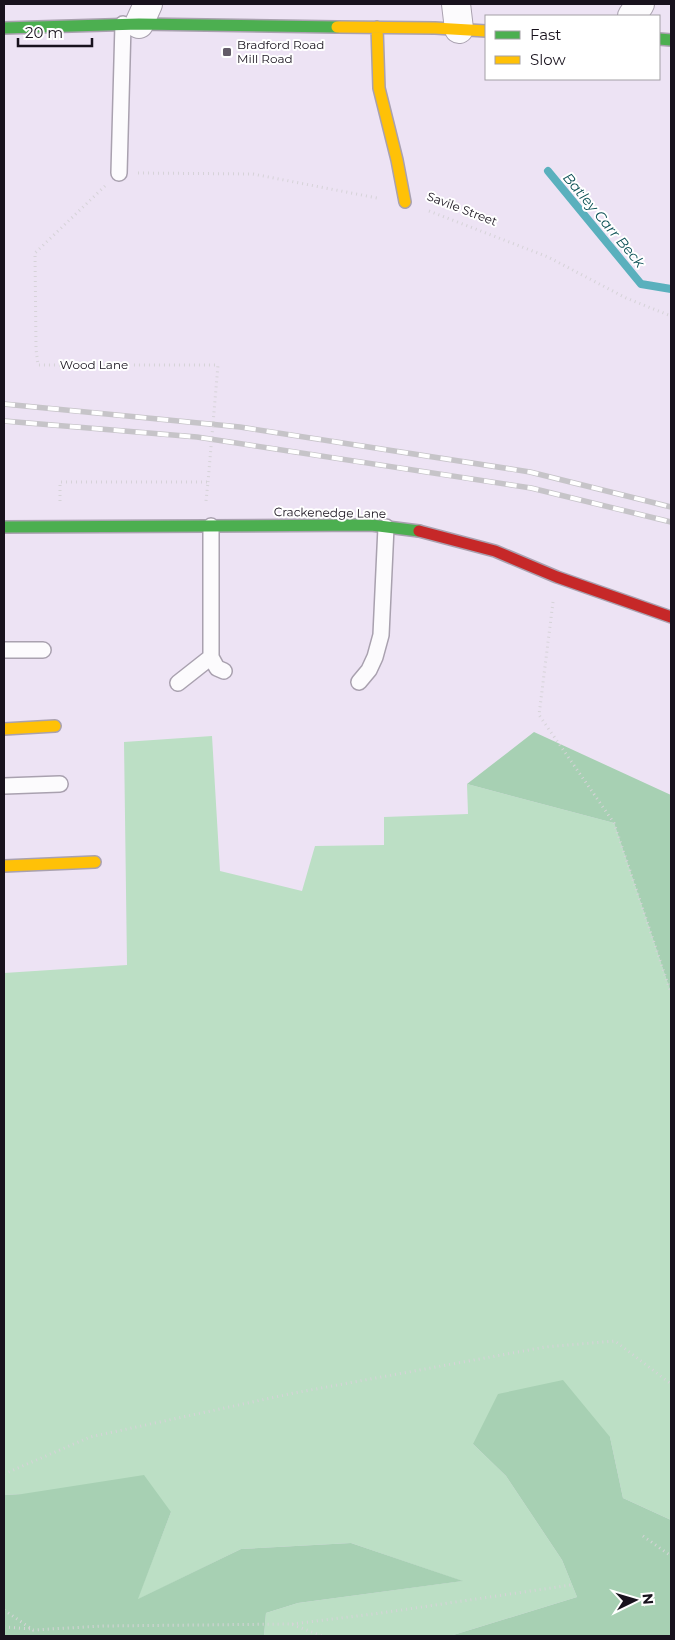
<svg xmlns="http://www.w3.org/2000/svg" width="675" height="1640" viewBox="0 0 675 1640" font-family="Montserrat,sans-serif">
<rect width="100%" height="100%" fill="#ede3f4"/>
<!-- green -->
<path fill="#bcdfc5" d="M212 736 220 871 302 891 315 846 384 845V817L468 814 467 784 614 823 671 993V1520L623 1498 610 1437 473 1444 506 1476 562 1560 577 1597 450 1636H264L266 1613 298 1603 462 1581 351 1543 241 1549 137 1600 171 1512 22 1494 4 1495V973L127 965 124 742Z"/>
<!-- forest -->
<path fill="#a7d0b3" d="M534 732 671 795V993L614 823 467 784Z
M563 1380 610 1437 623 1498 671 1520V1636H450L577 1597 562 1560 506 1476 473 1444 498 1394Z
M144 1475 171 1512 138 1599 241 1549 351 1543 463 1581 298 1603 266 1613 264 1636H4V1495L22 1494Z"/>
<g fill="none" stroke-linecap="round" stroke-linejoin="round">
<!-- stream -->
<path stroke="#5ab0bd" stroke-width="8" d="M548 171 641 284 671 289"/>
<defs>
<path id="lane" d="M119 173 123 24
M211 526V657L217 668 224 671
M4 650H43
M359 682 369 670 375 657 381 635 386 527
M178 683 211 657
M4 786 60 784"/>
<path id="street" d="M456 4 459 29
M632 16 640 4
M139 24 148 4"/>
<path id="fast" d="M4 28 139 24 337 27
M659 39 671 40
M4 527 371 525 419 531"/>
<path id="slow" d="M337 27 435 28 486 31
M377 27 379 88 397 160 405 202
M4 729 55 726
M4 866 95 862"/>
<path id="jam" d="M419 531 495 551 557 577 671 617"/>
</defs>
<!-- lane casing -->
<use href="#lane" stroke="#a9a1af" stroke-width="18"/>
<!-- street casing -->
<use href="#street" stroke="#a9a1af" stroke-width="30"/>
<!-- fast casing -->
<use href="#fast" stroke="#a9a1af" stroke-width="14"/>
<!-- slow casing -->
<use href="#slow" stroke="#a9a1af" stroke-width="14"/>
<!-- jam casing -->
<use href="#jam" stroke="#a9a1af" stroke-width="14"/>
<!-- path -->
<path stroke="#d6d3d8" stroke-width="3" stroke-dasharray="1 4" stroke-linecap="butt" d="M138 173 253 174 377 198
M105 186 35 253 36 349 38 365H218
M429 211 548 257 626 298 671 316
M60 501V482H208L206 501
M553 602 539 715 614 823 671 993
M4 1474 90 1437 294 1393 545 1347 615 1341 671 1384
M643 1536 671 1556
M4 1610 33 1630 103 1626 291 1624 322 1636
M292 1624 381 1613 571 1585
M4 1627 32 1629"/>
<!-- lane -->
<use href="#lane" stroke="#fcfbfd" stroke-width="15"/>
<!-- street -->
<use href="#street" stroke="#fcfbfd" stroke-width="28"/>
<!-- fast -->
<use href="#fast" stroke="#4caf50" stroke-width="11"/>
<!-- slow -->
<use href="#slow" stroke="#ffc107" stroke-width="11"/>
<!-- jam -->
<use href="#jam" stroke="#c62828" stroke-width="11"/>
<defs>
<path id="rail" d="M4 404 240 427 530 472 671 507
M4 421 197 437 531 488 671 522"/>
</defs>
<!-- rail casing -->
<use href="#rail" stroke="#c6c4c8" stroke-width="5.5"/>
<!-- rail -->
<use href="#rail" stroke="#fff" stroke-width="4" stroke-dasharray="11" stroke-linecap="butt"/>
<!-- path-bridge -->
<path stroke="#d6d3d8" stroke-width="3" stroke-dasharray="1 4" stroke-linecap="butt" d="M208 482 218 365"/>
</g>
<!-- markers -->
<rect fill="#635b68" stroke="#fff" stroke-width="2" x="222" y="47" width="10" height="10" rx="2.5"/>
<g text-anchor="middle" stroke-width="4" stroke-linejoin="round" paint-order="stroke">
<!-- poi labels -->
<g font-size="12" fill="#18121d" stroke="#fff" text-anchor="start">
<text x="237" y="49">Bradford Road<tspan x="237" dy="14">Mill Road</tspan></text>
</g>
<!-- street labels -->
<g font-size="12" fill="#18121d" stroke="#fff">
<text transform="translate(462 209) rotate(21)" y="4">Savile Street</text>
<text x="94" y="369">Wood Lane</text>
<text transform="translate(330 513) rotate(1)" y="4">Crackenedge Lane</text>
</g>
<!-- water labels -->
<g font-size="14" font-style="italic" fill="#0b5055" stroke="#fff">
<text transform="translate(604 220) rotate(50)" y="5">Batley Carr Beck</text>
</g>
</g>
<!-- border -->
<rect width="675" height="1640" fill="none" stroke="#18121d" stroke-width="10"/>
<!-- legend -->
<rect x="485" y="15" width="175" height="65" fill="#ffffff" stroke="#a3a0a5"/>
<rect x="495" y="31" width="25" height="8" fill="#4caf50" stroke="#a3a0a5"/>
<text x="530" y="40" font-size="15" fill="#18121d">Fast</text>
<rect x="495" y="56" width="25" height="8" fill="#ffc107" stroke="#a3a0a5"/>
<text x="530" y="65" font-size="15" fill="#18121d">Slow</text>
<!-- north arrow -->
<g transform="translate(635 1600) rotate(85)" stroke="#ffffff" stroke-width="4" paint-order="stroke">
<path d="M0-4L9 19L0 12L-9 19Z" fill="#18121d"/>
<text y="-8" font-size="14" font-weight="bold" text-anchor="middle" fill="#18121d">N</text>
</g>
<!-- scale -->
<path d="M18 38v8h74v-8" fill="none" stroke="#18121d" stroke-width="2.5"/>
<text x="25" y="38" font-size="15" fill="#18121d" stroke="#ffffff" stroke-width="4" paint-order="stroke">20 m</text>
</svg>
